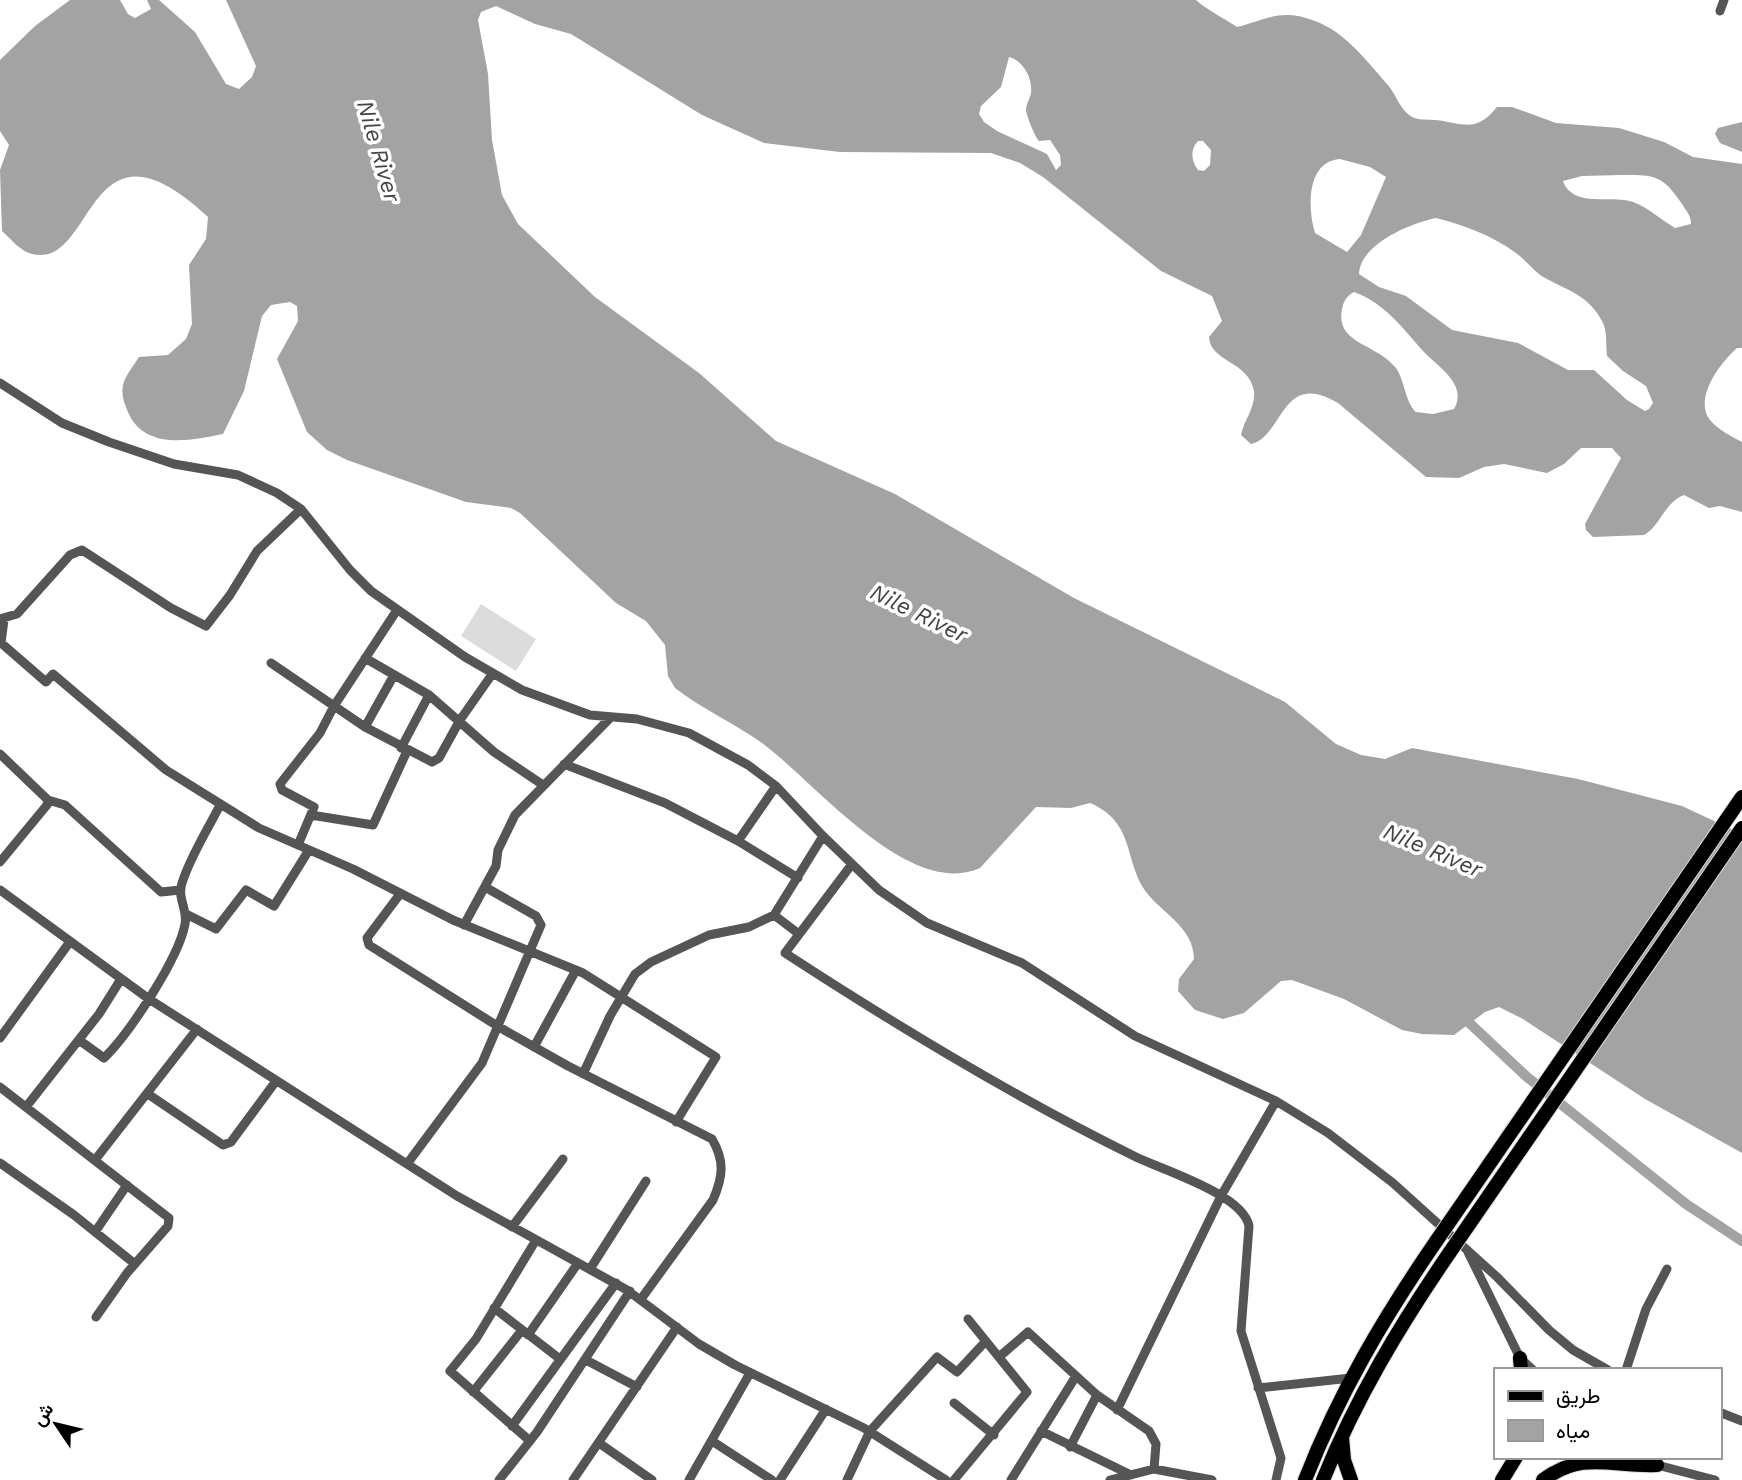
<svg xmlns="http://www.w3.org/2000/svg" width="1742" height="1480" viewBox="0 0 1742 1480" font-family="'Work Sans',Vazirmatn,sans-serif">
<rect width="100%" height="100%" fill="#fff"/>
<!-- green -->
<path fill="#dcdcdc" d="M481 604 536 639 516 671 461 636Z"/>
<!-- water -->
<path fill="#a3a3a3" fill-rule="evenodd" d="M70 0H120L128 14 135 18 151 9 147 0H159L195 32 226 84 239 89 252 77 256 66 226 0H1196C1207 10 1224 18 1237 27 1268 19 1281 8 1315 21 1345 32 1366 60 1387 84 1396 94 1398 106 1409 115 1417 121 1426 119 1435 120 1464 123 1475 134 1497 107H1512L1556 123 1619 128 1664 142 1693 157 1742 164V348H1737C1721 362 1693 398 1710 420 1718 430 1731 436 1742 442V512L1720 506 1709 508 1684 495C1664 503 1661 525 1644 535L1593 537 1586 530 1585 524 1621 458 1612 448H1581L1564 464 1547 473 1504 464 1484 467 1459 478 1426 477 1338 403C1281 369 1284 436 1251 444L1241 435C1244 420 1256 407 1254 391 1249 361 1210 362 1209 337L1222 321 1212 296 1161 271 1043 177 1020 163 991 153 840 152 764 143 702 115 571 34 535 24 496 6 481 12 478 20 488 74 492 140 502 195 518 224 595 297 699 373 776 441 895 494 1074 598 1285 702 1336 744 1361 755 1385 759 1412 748 1578 779 1682 806 1742 834V1153L1645 1099 1523 1019 1499 1007 1485 1012 1454 1035 1422 1034 1402 1030 1344 999 1292 980 1281 981 1244 1013 1223 1019 1195 1010 1178 991 1179 979 1194 959C1194 926 1159 912 1144 889 1124 857 1134 822 1090 803L1071 808 1036 807 980 868C909 900 814 781 762 743 734 723 702 709 675 688L668 676 665 645 646 621 616 603 520 513 511 508 466 502 347 460 327 450 307 432 277 359 298 321 297 306 290 302 271 305 262 316 244 391 223 434C189 441 144 450 128 412 124 403 121 395 123 385 125 376 134 365 139 357L168 355 186 339 192 324 189 265 206 239 208 217C85 102 96 270 32 254 20 251 11 239 2 231L0 170 9 145 0 131V60L35 26ZM1009 57C1023 60 1033 79 1031 93 1030 99 1026 104 1026 110 1027 117 1035 137 1039 141L1050 140 1060 155 1061 165 1056 170 1047 154 997 131 984 122 979 114 981 106 1001 87ZM1198 141H1203L1211 150 1210 165 1204 171 1198 170C1191 161 1190 149 1198 141ZM1340 159 1370 167 1386 177 1361 235 1347 252 1315 233C1307 207 1307 161 1340 159ZM1620 175C1654 175 1662 174 1682 204 1686 211 1691 215 1691 224L1675 228C1660 219 1649 208 1633 202 1611 194 1573 209 1563 181L1582 176ZM1436 218C1464 225 1491 235 1516 253 1526 260 1534 272 1545 278 1569 291 1590 296 1603 323 1607 331 1606 346 1607 356L1623 371 1646 386 1653 403 1649 409 1645 411 1627 400 1594 370H1568L1518 343 1452 330 1406 296 1379 287 1359 274C1360 244 1411 223 1436 218ZM1354 292C1385 303 1403 329 1424 352 1438 367 1468 384 1454 409L1433 414 1416 412C1405 402 1405 381 1396 368 1376 343 1335 344 1342 309 1344 300 1347 296 1354 292Z
M1742 122V152L1720 143 1715 134 1718 128Z"/>
<g fill="none" stroke-linecap="round" stroke-linejoin="round">
<!-- canal -->
<path stroke="#a3a3a3" stroke-width="10" d="M1462 1016 1527 1077 1686 1204 1742 1241"/>
<defs>
<path id="primary" d="M1520 1358 1521 1370
M1342 1437 1344 1460 1351 1480
M1305 1480C1339 1393 1384 1317 1437 1240
M1323 1480C1356 1398 1400 1325 1450 1252
M1502 1480 1516 1457
M1543 1480C1584 1450 1611 1467 1657 1465"/>
</defs>
<!-- primary casing -->
<use href="#primary" stroke="#dbdbdb" stroke-width="16"/>
<!-- minor -->
<path stroke="#555" stroke-width="9" d="M1720 11 1724 0
M0 383 62 423 109 442 174 464 238 475 277 493 301 509 350 570 371 591 465 657 522 690 590 715 637 719 689 733 748 765 776 786 823 836 879 890 927 923 1022 963 1135 1036 1276 1101 1328 1133 1393 1183 1497 1277 1549 1330 1573 1350 1608 1370
M0 619 17 614 70 555 82 550 171 608 206 626 230 595 257 551 301 509
M4 620 1 643 46 682 53 674 166 770 259 828 353 869 453 920 583 973 716 1057 676 1122
M365 658 429 695 494 752 543 785
M271 663 365 727 432 762 439 758 460 720 493 673
M365 727 394 675
M401 748 429 695
M0 754 48 800 47 805 0 862
M564 764 665 803 738 841 798 878
M48 800 65 805 161 892 180 890
M311 815 373 825 407 751
M738 841 776 786
M298 845 314 807 282 790 280 784 320 733 334 706 397 610
M852 864 785 953C897 1026 1014 1097 1134 1156 1162 1170 1243 1194 1249 1226L1241 1331 1281 1458 1276 1480
M0 890 149 999 457 1196 627 1290 699 1344 735 1365 864 1428 946 1480
M400 894 367 938 369 945 499 1027 568 1066 712 1139C725 1161 723 1177 713 1200L641 1299
M186 914 216 929 246 890 274 906 309 850
M774 915 799 934
M464 925 496 866 498 850 515 815 610 718
M0 1038 69 943
M79 1040 104 1058C129 1034 179 958 185 924 188 909 177 899 182 883 191 855 207 831 220 805
M534 1047 576 970
M583 1074 610 1016 635 974 651 962 709 935 749 927 774 915 823 836
M0 1087 169 1218 168 1226 127 1273 96 1317
M148 1094 223 1145 231 1142 276 1081
M26 1107 99 1014 121 979
M95 1160 197 1029
M0 1163 74 1215 135 1264
M407 1164 482 1063 541 925 536 916 485 887
M512 1227 563 1159
M95 1232 127 1185
M1468 1252 1520 1358 1533 1370
M590 1269 646 1181
M494 1308 560 1359
M528 1335 578 1263
M999 1357 1028 1332 1097 1395 1149 1431 1156 1444 1154 1469
M586 1360 637 1387
M1626 1370 1646 1309 1667 1269
M1258 1388 1351 1378
M473 1392 522 1330
M954 1403 994 1435
M1117 1410 1221 1196 1276 1101
M1719 1412 1742 1421
M512 1426 616 1283
M1041 1431 1131 1475
M530 1441 450 1371 476 1339 536 1240
M712 1441 772 1480
M599 1443 652 1480
M1070 1447 1097 1395
M1645 1457 1657 1465 1715 1480
M499 1480 537 1432 630 1291
M573 1480 677 1327
M689 1480 750 1373
M780 1480 826 1409
M847 1480 870 1431 937 1357 957 1372 985 1342
M954 1480 1027 1392 968 1319
M1011 1480 1076 1376
M1110 1480 1154 1469 1212 1480"/>
<!-- primary -->
<use href="#primary" stroke="#000" stroke-width="14"/>
<defs>
<path id="primary-bridge" d="M1437 1240 1742 797
M1450 1252 1742 828"/>
</defs>
<!-- primary-bridge casing -->
<use href="#primary-bridge" stroke="#dbdbdb" stroke-width="16" stroke-linecap="butt"/>
<!-- primary-bridge -->
<use href="#primary-bridge" stroke="#000" stroke-width="14"/>
</g>
<g text-anchor="middle" stroke-width="7" stroke-linejoin="round" paint-order="stroke">
<!-- water labels -->
<g font-size="23" font-style="italic" fill="#444" stroke="#fff">
<text transform="translate(379 151) rotate(74)" y="8">Nile River</text>
<text transform="translate(919 613) rotate(26)" y="8">Nile River</text>
<text transform="translate(1433 850) rotate(23)" y="8">Nile River</text>
</g>
</g>
<!-- legend -->
<rect x="1494" y="1368" width="228" height="91" fill="#ffffff" stroke="#999999" stroke-width="2"/>
<rect x="1508" y="1391" width="35" height="10" fill="#000000" stroke="#999999" stroke-width="2"/>
<text x="1556" y="1403" font-size="21" fill="#000000">طريق</text>
<rect x="1508" y="1420" width="35" height="21" fill="#a3a3a3" stroke="#999999" stroke-width="2"/>
<text x="1556" y="1438" font-size="21" fill="#000000">مياه</text>
<!-- north arrow -->
<g transform="translate(56 1424) rotate(305)" stroke="#ffffff" stroke-width="5" paint-order="stroke">
<path d="M0-5L12 26L0 18L-12 26Z" fill="#000000"/>
<text y="-10" font-size="19" font-weight="bold" text-anchor="middle" fill="#000000">ش</text>
</g>
</svg>
